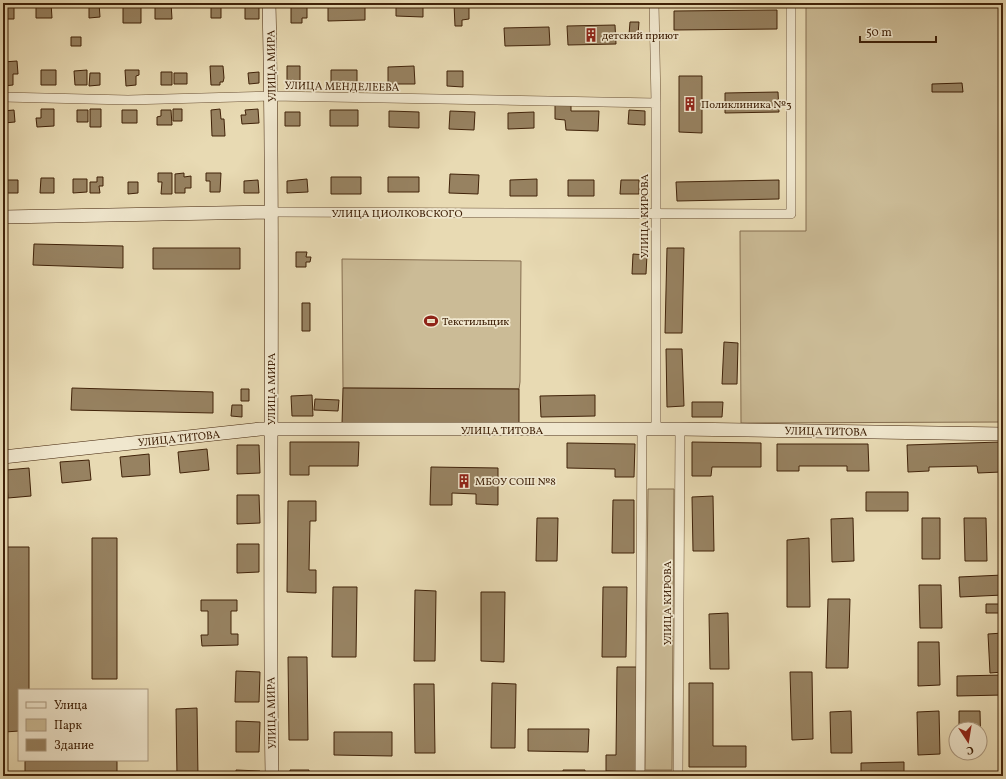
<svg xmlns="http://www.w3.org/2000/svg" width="1006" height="779" viewBox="0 0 1006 779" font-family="Vollkorn,serif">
<rect width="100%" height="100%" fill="#e8dab3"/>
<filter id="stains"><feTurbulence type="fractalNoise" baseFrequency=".005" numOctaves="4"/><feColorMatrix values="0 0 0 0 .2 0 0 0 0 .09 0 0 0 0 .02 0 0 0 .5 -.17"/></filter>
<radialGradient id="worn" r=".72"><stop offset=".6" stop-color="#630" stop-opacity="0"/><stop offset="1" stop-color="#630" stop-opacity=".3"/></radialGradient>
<!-- green -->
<path fill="#cbbb96" stroke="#866e50" d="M806 3H1003V422L741 423 740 231H806Z
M342 259 521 261 520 382 519 389 343 388Z
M648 489H674L672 770H645Z"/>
<!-- building -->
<path fill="#978261" stroke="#402209" d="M3 3H14V19H3Z
M36 3H51L52 18H36Z
M89 3H99L100 17 89 18Z
M123 3H141V23H123Z
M171 3 172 19H155V4Z
M211 3H221V18H211Z
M245 3 259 4V19H245Z
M291 3H307V18H302V23H291Z
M328 3H365V20L328 21Z
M396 3 423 4V17L396 16Z
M469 3V19L462 20V26H455L454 4Z
M777 10V29L674 30V11Z
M630 22H639L638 35H629Z
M615 25 616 44 568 45 567 26Z
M549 27 550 45 505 46 504 28Z
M71 37H81V46H71Z
M17 61 18 74H13V85L3 86V62Z
M210 66H223L224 78 223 82H220V85H211Z
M287 66H300V86H287Z
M414 66 415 84H388V67Z
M41 70H56V85H41Z
M87 70V85H75L74 71Z
M125 70H139V75L136 76V85L126 86Z
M331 70H357V84L331 85Z
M447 71H463V87L447 86Z
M161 72H172V85H161Z
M259 72V83L249 84 248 73Z
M90 73H100V85L89 86Z
M174 73H187V84H174Z
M679 76H702V133L679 132Z
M962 83 963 92H932V84Z
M778 92 779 112 725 113V93Z
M555 104H571V111H599L598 131 566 130 565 120 555 119Z
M41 109H54V126L37 127 36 118H41Z
M90 109H101V127H90Z
M173 109H182V121H173Z
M220 109 221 119H224L225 136H212L211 110Z
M258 109 259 123 242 124 241 115H246L245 110Z
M14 110 15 122 4 123 3 111Z
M77 110H88V122H77Z
M122 110H137V123H122Z
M161 110H171L172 125H157V117L161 116Z
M330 110H358V126H330Z
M629 110 645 111V125L628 124Z
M389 111 419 112V128L389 127Z
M450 111 475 112 474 130 449 129Z
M285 112H300V126H285Z
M534 112V128L508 129V113Z
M158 173H172V194H161L162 182H158Z
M184 173V177L191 176V188H185V193H175V174Z
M206 173H221L220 192H210V181H206Z
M450 174 479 175 478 194 449 193Z
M97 177H103V186H99L100 193H90V182H97Z
M331 177H361V194H331Z
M388 177H419V192H388Z
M41 178H54V193H40Z
M73 179H87V192L73 193Z
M307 179 308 192 287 193V181Z
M537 179V196H510V180Z
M3 180H18V193H3Z
M258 180 259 193H244V181Z
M568 180H594V196H568Z
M621 180H639V194H620Z
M779 180V199L677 201 676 182Z
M128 182H138V193L128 194Z
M34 244 123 246V268L33 265Z
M153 248H240V269H153Z
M667 248H684L682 333H665Z
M296 252H307L306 257H311L310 262H306V267H296Z
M633 254 647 255 646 274H632Z
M302 303H310V331H302Z
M724 342 738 343 737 384H722Z
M666 349H682L684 406 667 407Z
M72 388 213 392V413L71 410Z
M343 388 519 389V425L342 424Z
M241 389H249V401H241Z
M312 395 313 416H292L291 396Z
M595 395V416L541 417 540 396Z
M315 399 339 400 338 411 314 410Z
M692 402H723L722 417H692Z
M232 405H242V417L231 416Z
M290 442H359L358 466H309V475H290Z
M692 442 761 443V467H712L711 476H692Z
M1000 442 1001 472 978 473 977 466 929 467V471L908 472 907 445Z
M567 443 635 444 634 477H615V469L567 468Z
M777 444H868L869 471H847V466H799V471H777Z
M237 445H259L260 473 237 474Z
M207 449 209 470 180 473 178 452Z
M149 454 150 475 122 477 120 457Z
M89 460 91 480 62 483 60 462Z
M431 467 498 468V505L476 504V494L452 493V505H430Z
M29 468 31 496 8 498 6 470Z
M866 492H908V511H866Z
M237 495H259L260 523 237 524Z
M713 496 714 551H693L692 497Z
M613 500H634V553H612Z
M288 501H316V521H310L309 570H316V593L287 592Z
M537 518H558L557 561H536Z
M853 518 854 561 832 562 831 519Z
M922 518H940V559H922Z
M964 518H986L987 561H965Z
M92 538H117V679H92Z
M809 538 810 607H787V540Z
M237 544H259V572L237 573Z
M5 547H29V690H19V731L5 732Z
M1003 575V595L960 597 959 577Z
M919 585H941L942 628H920Z
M333 587H357L356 657H332Z
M603 587H627L626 657H602Z
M415 590 436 591 435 661H414Z
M481 592H505L504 662 481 661Z
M828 599H850L848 668H826Z
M201 600H237V611H231V634H238V645L202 646 201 635H208V611H201Z
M986 604H1003V613H986Z
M728 613 729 669H710L709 614Z
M1003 633V672L990 673 988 634Z
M918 642H939L940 685 918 686Z
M288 657H307L308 740H289Z
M617 667H639L638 772 606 771V755H616Z
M236 671 260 672 259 702H235Z
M790 672H812L813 739 792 740Z
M1003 675V695L957 696V676Z
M492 683 516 684 515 748H491Z
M689 683H713V746H746V767H689Z
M414 684H434L435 753H415Z
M197 708 198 776H177L176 709Z
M851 711 852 753H831L830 712Z
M939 711 940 754 918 755 917 712Z
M959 711H980L981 754H960L980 753V729H959Z
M236 721 260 722 259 752H236Z
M528 729H589L588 752 528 751Z
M334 732H392V756L334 755Z
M25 761H117V776H25Z
M904 762V776H861V763Z
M236 770 260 771V776H236Z
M290 770H309V776H290Z
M563 770H585V776H563Z"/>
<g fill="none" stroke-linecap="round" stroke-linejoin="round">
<defs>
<path id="street" d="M654 3 656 103V430
M3 97 128 100 272 96 656 103
M272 212 791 214V3
M640 776 642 430
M678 776 680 429"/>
<path id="secondary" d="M269 3C275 261 268 518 272 776
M3 217 272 212
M3 457 260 429H680L1003 434"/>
</defs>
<!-- street casing -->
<use href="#street" stroke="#6a5034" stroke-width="10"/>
<!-- secondary casing -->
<use href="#secondary" stroke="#402209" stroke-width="14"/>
<!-- street -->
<use href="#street" stroke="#f0e7ce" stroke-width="9"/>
<!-- secondary -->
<use href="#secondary" stroke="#f0e7ce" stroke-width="13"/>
</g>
<!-- icons -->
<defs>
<symbol id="building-bare" viewBox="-9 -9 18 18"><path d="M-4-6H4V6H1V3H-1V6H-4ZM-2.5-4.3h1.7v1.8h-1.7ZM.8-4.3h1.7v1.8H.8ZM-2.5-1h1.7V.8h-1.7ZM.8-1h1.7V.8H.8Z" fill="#8f2418" stroke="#f0e7ce" stroke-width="2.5" paint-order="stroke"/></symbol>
<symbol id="stadium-bare" viewBox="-9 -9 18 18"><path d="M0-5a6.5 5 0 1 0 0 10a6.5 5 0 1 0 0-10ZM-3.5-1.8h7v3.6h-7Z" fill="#8f2418" stroke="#f0e7ce" stroke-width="2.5" paint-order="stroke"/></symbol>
</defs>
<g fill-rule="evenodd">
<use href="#building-bare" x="581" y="25" width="20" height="20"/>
<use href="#building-bare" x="680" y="94" width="20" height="20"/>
<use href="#stadium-bare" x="421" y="311" width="20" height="20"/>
<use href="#building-bare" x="454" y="471" width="20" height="20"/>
</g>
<g text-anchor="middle" stroke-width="3.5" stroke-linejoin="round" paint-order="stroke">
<!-- poi labels -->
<g font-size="11" fill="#402209" stroke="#f0e7ce" text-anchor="start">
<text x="602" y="39">детский приют</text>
<text x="701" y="108">Поликлиника №3</text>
<text x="442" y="325">Текстильщик</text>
<text x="475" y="485">МБОУ СОШ №8</text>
</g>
<!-- street labels -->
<g font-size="11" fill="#402209" stroke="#f0e7ce">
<text transform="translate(271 66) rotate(-91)" y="4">УЛИЦА МИРА</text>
<text transform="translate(342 86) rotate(1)" y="4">УЛИЦА МЕНДЕЛЕЕВА</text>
<text x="397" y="217">УЛИЦА ЦИОЛКОВСКОГО</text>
<text transform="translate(644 216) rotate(-90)" y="4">УЛИЦА КИРОВА</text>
<text transform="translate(271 389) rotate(-90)" y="4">УЛИЦА МИРА</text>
<text x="502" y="434">УЛИЦА ТИТОВА</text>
<text transform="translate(826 431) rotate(1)" y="4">УЛИЦА ТИТОВА</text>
<text transform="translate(179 438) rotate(-6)" y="4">УЛИЦА ТИТОВА</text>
<text transform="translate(667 603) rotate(-90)" y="4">УЛИЦА КИРОВА</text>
<text transform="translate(271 713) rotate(-91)" y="4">УЛИЦА МИРА</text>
</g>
</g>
<!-- margin -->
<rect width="1006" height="779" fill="none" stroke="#e8dab3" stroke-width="16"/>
<rect x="4" y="4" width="998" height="771" fill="none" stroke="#402209" stroke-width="2"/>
<rect x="8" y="8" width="990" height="763" fill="none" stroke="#402209"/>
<!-- legend -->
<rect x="18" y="689" width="130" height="72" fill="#f0e7ce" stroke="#aa987f"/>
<rect x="26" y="702" width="20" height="6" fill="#f0e7ce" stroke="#aa987f"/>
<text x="54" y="709" font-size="12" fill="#402209">Улица</text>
<rect x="26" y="719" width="20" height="12" fill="#cbbb96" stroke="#aa987f"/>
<text x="54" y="729" font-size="12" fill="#402209">Парк</text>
<rect x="26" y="739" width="20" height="12" fill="#978261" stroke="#aa987f"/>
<text x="54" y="749" font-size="12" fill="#402209">Здание</text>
<!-- north arrow -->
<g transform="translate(968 741) rotate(168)"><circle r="19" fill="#f0e7ce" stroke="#aa987f"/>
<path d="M0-3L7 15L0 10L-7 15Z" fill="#8f2418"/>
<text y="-6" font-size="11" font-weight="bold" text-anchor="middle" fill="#402209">С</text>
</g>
<!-- scale -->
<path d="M860 36v6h76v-6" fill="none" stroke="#402209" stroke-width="2"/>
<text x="866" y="36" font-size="12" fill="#402209" stroke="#f0e7ce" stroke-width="3" paint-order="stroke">50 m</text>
<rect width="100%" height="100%" filter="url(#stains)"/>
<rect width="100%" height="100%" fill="url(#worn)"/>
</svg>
